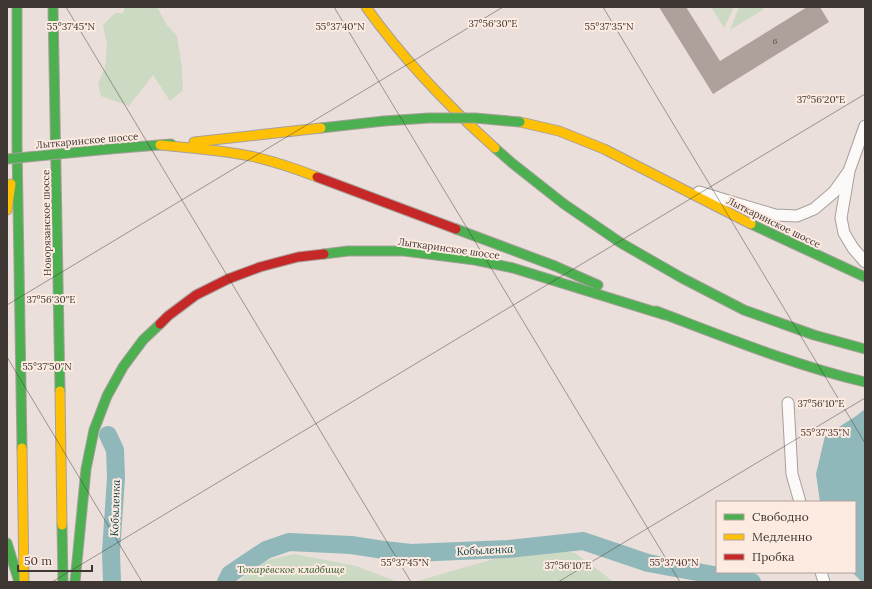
<svg xmlns="http://www.w3.org/2000/svg" width="872" height="589" viewBox="0 0 872 589" font-family="Lora,serif">
<rect width="100%" height="100%" fill="#eadfda"/>
<!-- green -->
<path fill="#ccd9c3" d="M125 7H157L167 25 177 36 182 68 183 90 170 101 153 75 129 106 101 96 98 84 105 68 107 45 103 25 115 13H123Z
M711 7H734L724 28Z
M739 7H763L764 9 730 30Z
M563 551 575 553 614 582H414L494 559Z
M294 554 356 566 395 581 411 582H239L244 576 265 561Z"/>
<!-- water -->
<path fill="#90b8ba" d="M865 409V582H862L852 572H855V502H820L816 474 825 436 856 416Z"/>
<g fill="none" stroke-linecap="round" stroke-linejoin="round">
<!-- river -->
<path stroke="#90b8ba" stroke-width="18" d="M108 435 115 450 116 478 111 552 112 582
M226 582 230 574 266 550 289 542 351 545 384 550 411 553 508 549 583 541 648 563 752 582"/>
</g>
<!-- building -->
<path fill="#aea09a" d="M659 7H686L720 61 807 7H820L829 22 713 94Z"/>
<g fill="none" stroke-linecap="round" stroke-linejoin="round">
<defs>
<path id="street" d="M865 126 849 171 841 218 844 233 853 248 865 262
M699 192 775 215 797 216 814 209 834 192 849 171
M788 403 792 474 800 502
M821 572 824 582"/>
<path id="fast" d="M17 7V145L22 448
M53 7 60 391
M321 128 384 121
M495 148 512 163 564 204 621 243 682 278 744 310 814 335 865 349
M110 149 171 144
M751 224 865 277
M456 229 555 266 598 285
M324 254 348 251H404L475 260 513 268 665 315
M656 311C725 337 793 365 865 382
M62 525 63 582
M7 543 19 582
M75 582 86 469 94 430 107 396 123 367 143 340 160 324"/>
<path id="slow" d="M366 7C403 59 447 105 495 148
M520 122 559 131 604 149 751 224
M194 142 321 128
M160 145C192 148 224 150 255 157 276 162 297 169 317 177
M7 210 11 184
M60 391 62 525
M22 448 24 582"/>
<path id="jam" d="M317 177 456 229
M160 324 168 316 196 295 228 279 260 267 298 257 324 254"/>
</defs>
<!-- street casing -->
<use href="#street" stroke="#a79f9b" stroke-width="13"/>
<!-- fast casing -->
<use href="#fast" stroke="#a79f9b" stroke-width="11"/>
<!-- slow casing -->
<use href="#slow" stroke="#a79f9b" stroke-width="11"/>
<!-- jam casing -->
<use href="#jam" stroke="#a79f9b" stroke-width="11"/>
<!-- street -->
<use href="#street" stroke="#fcfaf9" stroke-width="11"/>
<!-- fast -->
<use href="#fast" stroke="#4caf50" stroke-width="9"/>
<!-- slow -->
<use href="#slow" stroke="#ffc107" stroke-width="9"/>
<!-- jam -->
<use href="#jam" stroke="#c62828" stroke-width="9"/>
<defs>
<path id="fast-bridge" d="M384 121 429 118H475L520 122
M7 159 110 149"/>
</defs>
<!-- fast-bridge casing -->
<use href="#fast-bridge" stroke="#a79f9b" stroke-width="11" stroke-linecap="butt"/>
<!-- fast-bridge -->
<use href="#fast-bridge" stroke="#4caf50" stroke-width="9"/>
</g>
<!-- ticks -->
<path fill="none" stroke="#3e3733" stroke-width="1" stroke-opacity="0.45" d="M66 7 411 582M334 7 680 582M603 7 865 443M7 305 503 7M7 357 142 582M52 582 865 94M558 582 865 398"/>
<g text-anchor="middle" stroke-width="4" stroke-linejoin="round" paint-order="stroke">
<!-- number labels -->
<g font-size="8" fill="#5a514d">
<text x="775" y="44">6</text>
</g>
<!-- street labels -->
<g font-size="10" fill="#3e3733" stroke="#fdeae1">
<text transform="translate(87 140) rotate(-5)" y="4">Лыткаринское шоссе</text>
<text transform="translate(774 222) rotate(26)" y="4">Лыткаринское шоссе</text>
<text transform="translate(46 223) rotate(-91)" y="4">Новорязанское шоссе</text>
<text transform="translate(449 248) rotate(8)" y="4">Лыткаринское шоссе</text>
</g>
<!-- park labels -->
<g font-size="10" font-style="italic" fill="#295827" stroke="#fdeae1">
<text x="291" y="573">Токарёвское кладбище</text>
</g>
<!-- water labels -->
<g font-size="11" font-style="italic" fill="#003c41" stroke="#fdeae1">
<text transform="translate(115 508) rotate(-88)" y="4">Кобыленка</text>
<text transform="translate(485 550) rotate(-3)" y="4">Кобыленка</text>
</g>
</g>
<g font-size="10" text-anchor="middle" fill="#3e3733" stroke="#fdeae1" stroke-width="4" stroke-linejoin="round" paint-order="stroke">
<text x="493" y="27">37°56'30"E</text>
<text x="71" y="30">55°37'45"N</text>
<text x="340" y="30">55°37'40"N</text>
<text x="609" y="30">55°37'35"N</text>
<text x="821" y="103">37°56'20"E</text>
<text x="51" y="303">37°56'30"E</text>
<text x="47" y="370">55°37'50"N</text>
<text x="821" y="407">37°56'10"E</text>
<text x="825" y="436">55°37'35"N</text>
<text x="405" y="566">55°37'45"N</text>
<text x="674" y="566">55°37'40"N</text>
<text x="568" y="569">37°56'10"E</text>
</g>
<!-- border -->
<rect width="872" height="589" fill="none" stroke="#3e3733" stroke-width="16"/>
<!-- legend -->
<rect x="716" y="501" width="140" height="72" fill="#fdeae1" stroke="#b1a29b"/>
<rect x="724" y="514" width="20" height="6" fill="#4caf50" stroke="#b1a29b"/>
<text x="752" y="521" font-size="12" fill="#3e3733">Свободно</text>
<rect x="724" y="534" width="20" height="6" fill="#ffc107" stroke="#b1a29b"/>
<text x="752" y="541" font-size="12" fill="#3e3733">Медленно</text>
<rect x="724" y="554" width="20" height="6" fill="#c62828" stroke="#b1a29b"/>
<text x="752" y="561" font-size="12" fill="#3e3733">Пробка</text>
<!-- scale -->
<path d="M18 565v6h74v-6" fill="none" stroke="#3e3733" stroke-width="2"/>
<text x="24" y="565" font-size="12" fill="#3e3733" stroke="#fdeae1" stroke-width="3" paint-order="stroke">50 m</text>
</svg>
